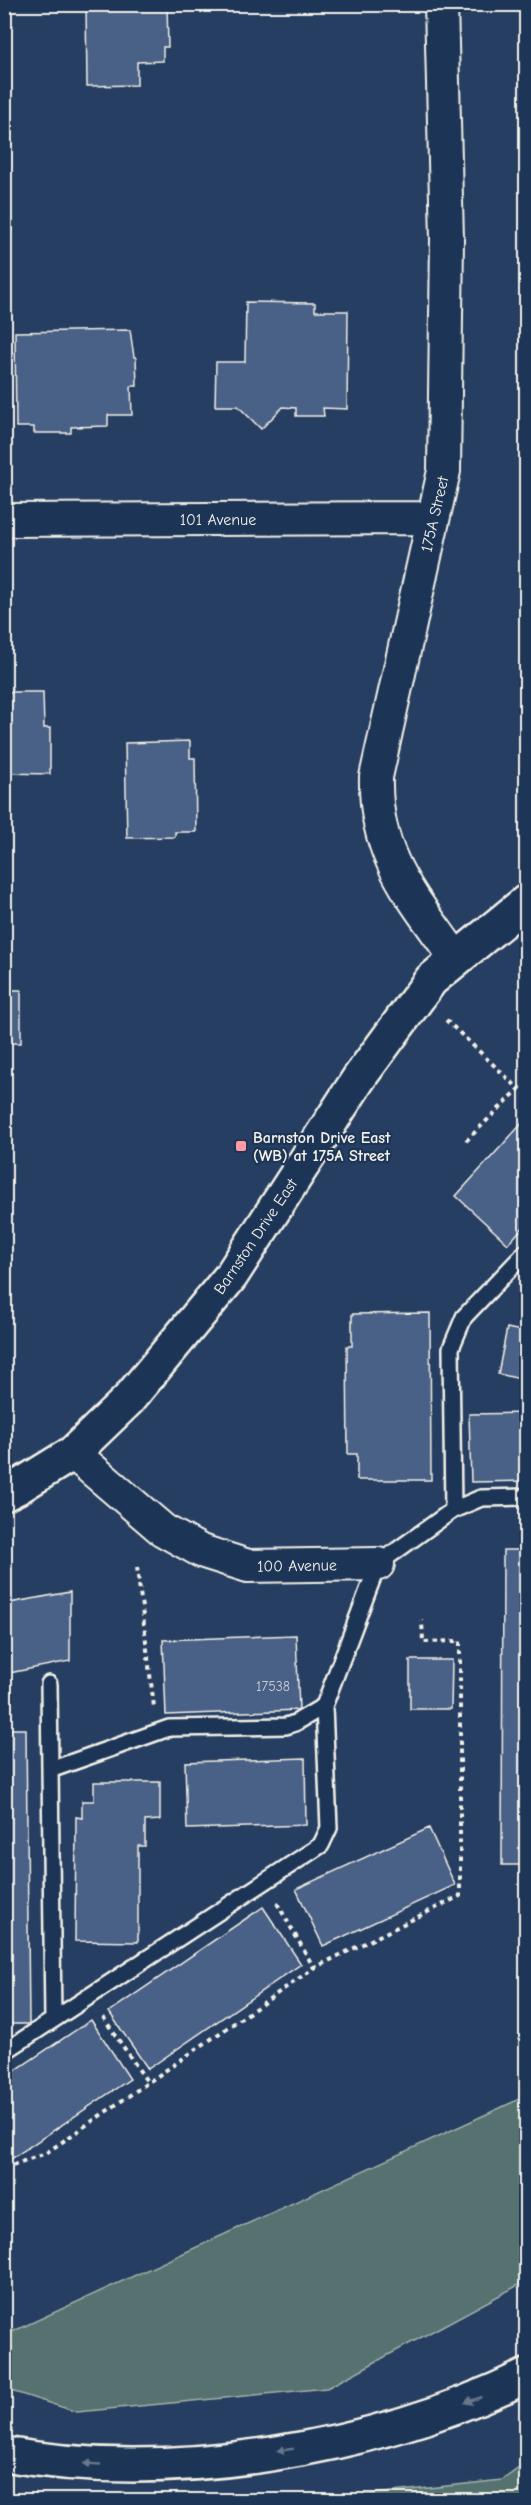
<svg xmlns="http://www.w3.org/2000/svg" width="531" height="2505" viewBox="0 0 531 2505" font-family="'Comic Neue',sans-serif">
<rect width="100%" height="100%" fill="#263e61"/>
<filter id="ink" filterUnits="userSpaceOnUse"><feTurbulence type="fractalNoise" baseFrequency=".0167" numOctaves="2"/><feDisplacementMap in="SourceGraphic" scale="12" xChannelSelector="R" yChannelSelector="G"/><feConvolveMatrix kernelMatrix="1 2 1 2 8 2 1 2 1" color-interpolation-filters="sRGB"/></filter>
<g filter="url(#ink)">
<!-- grass -->
<path fill="#56726f" stroke="#a5b2ac" stroke-width="1.5" d="M526 2096V2281L327 2388 77 2412 5 2389V2335Z
M526 2463V2500H319L502 2480Z"/>
<!-- building -->
<path fill="#486187" stroke="#f4f1e8" stroke-width="1.5" d="M86 4H167L168 47H163V61L137 62V85L87 86Z
M4 240H10V296L4 297Z
M246 302 315 303V311H348L347 409 323 408 324 416H296V408L283 407 261 429 238 406H215L216 362H245Z
M130 330 134 357H136L137 386H131L132 415H108V426L71 427V433H34V427H16L15 332Z
M4 685H7V692H43L44 728H50V774L4 773Z
M190 741V758H195L196 832H175V837L127 838 125 743Z
M4 990H21V1043H4Z
M526 1119V1224L508 1244 456 1196Z
M430 1313 431 1480H357V1454H348L347 1346H352V1314Z
M507 1328 526 1332V1380L498 1374Z
M526 1413V1481L471 1482 469 1414Z
M503 1550H526V1865H502Z
M70 1592V1661L4 1674V1604Z
M296 1635 299 1710 166 1715 163 1640Z
M410 1660H452L451 1709H410Z
M4 1729H26L29 2024H4Z
M305 1758 306 1825 187 1829 185 1762Z
M94 1782H160V1820L145 1821V1846H138V1942L75 1941 76 1817 82 1818V1801H94Z
M429 1828 455 1885 323 1946 296 1889Z
M263 1907 301 1964 148 2069 109 2012Z
M91 2020 130 2079 5 2163 4 2078Z"/>
<g fill="none" stroke-linecap="round" stroke-linejoin="round">
<defs>
<path id="service" d="M453 1510 451 1348 464 1317 526 1252
M49 1684 53 2020
M50 1770 169 1728 286 1726 295 1723 324 1706
M4 2052 321 1845 329 1828 324 1706 378 1564 453 1510 481 1498 526 1497"/>
<path id="minor" d="M441 4 447 239 444 471 376 777C374 857 413 897 456 959
M4 520 432 518
M73 1453 163 1530 201 1551 248 1566 378 1564"/>
<path id="tertiary" d="M4 1494 18 1487 73 1453 128 1400 231 1276 359 1078 431 980 526 902"/>
<path id="motorway" d="M4 2454C171 2484 375 2450 526 2376"/>
</defs>
<!-- service casing -->
<use href="#service" stroke="#f4f1e8" stroke-width="20"/>
<!-- minor casing -->
<use href="#minor" stroke="#f4f1e8" stroke-width="36"/>
<!-- tertiary casing -->
<use href="#tertiary" stroke="#f4f1e8" stroke-width="38"/>
<!-- motorway casing -->
<use href="#motorway" stroke="#f4f1e8" stroke-width="38"/>
<!-- path -->
<path stroke="#f4f1e8" stroke-width="4" stroke-dasharray="4.5 4.5" stroke-linecap="butt" d="M446 1020 519 1089 526 1081
M466 1141 519 1089
M137 1567 154 1707
M277 1903 314 1968
M103 2017 148 2083
M4 2168 46 2153 314 1968 460 1896V1641L423 1642 422 1620"/>
<!-- service -->
<use href="#service" stroke="#1d3557" stroke-width="15"/>
<!-- minor -->
<use href="#minor" stroke="#1d3557" stroke-width="32"/>
<!-- tertiary -->
<use href="#tertiary" stroke="#1d3557" stroke-width="33"/>
<!-- motorway -->
<use href="#motorway" stroke="#1d3557" stroke-width="33"/>
</g>
<!-- one-way arrows -->
<defs><path id="oneway-solid" d="M-6-.8H1V-3.2L6.5 0L1 3.2V.8H-6Z" transform="scale(1.5)"/></defs>
<g fill="#68778a">
<use href="#oneway-solid" transform="translate(473 2400) rotate(161)"/>
<use href="#oneway-solid" transform="translate(285 2450) rotate(171)"/>
<use href="#oneway-solid" transform="translate(92 2464) rotate(-177)"/>
</g>
</g>
<!-- markers -->
<rect fill="#ff9aa2" stroke="#1d3557" stroke-width="2" x="235" y="1140" width="12" height="12" rx="3"/>
<g text-anchor="middle" stroke-width="4.5" stroke-linejoin="round" paint-order="stroke">
<!-- number labels -->
<g font-size="14" fill="#c9cdd0">
<text x="273" y="1691">17538</text>
</g>
<!-- street labels -->
<g font-size="16" fill="#f4f1e8" stroke="#1d3557">
<text transform="translate(434 514) rotate(-77)" y="6">175A Street</text>
<text x="218" y="525">101 Avenue</text>
<text transform="translate(255 1236) rotate(-56)" y="6">Barnston Drive East</text>
<text transform="translate(297 1565) rotate(-1)" y="6">100 Avenue</text>
</g>
<!-- poi labels -->
<g font-size="16" font-weight="bold" fill="#f4f1e8" stroke="#1d3557" text-anchor="start">
<text x="253" y="1143">Barnston Drive East<tspan x="253" dy="18">(WB) at 175A Street</tspan></text>
</g>
</g>
<!-- margin -->
<rect width="531" height="2505" fill="none" stroke="#1d3557" stroke-width="24"/>
<rect x="12" y="12" width="507" height="2481" fill="none" stroke="#f4f1e8" stroke-width="2" filter="url(#ink)"/>
</svg>
